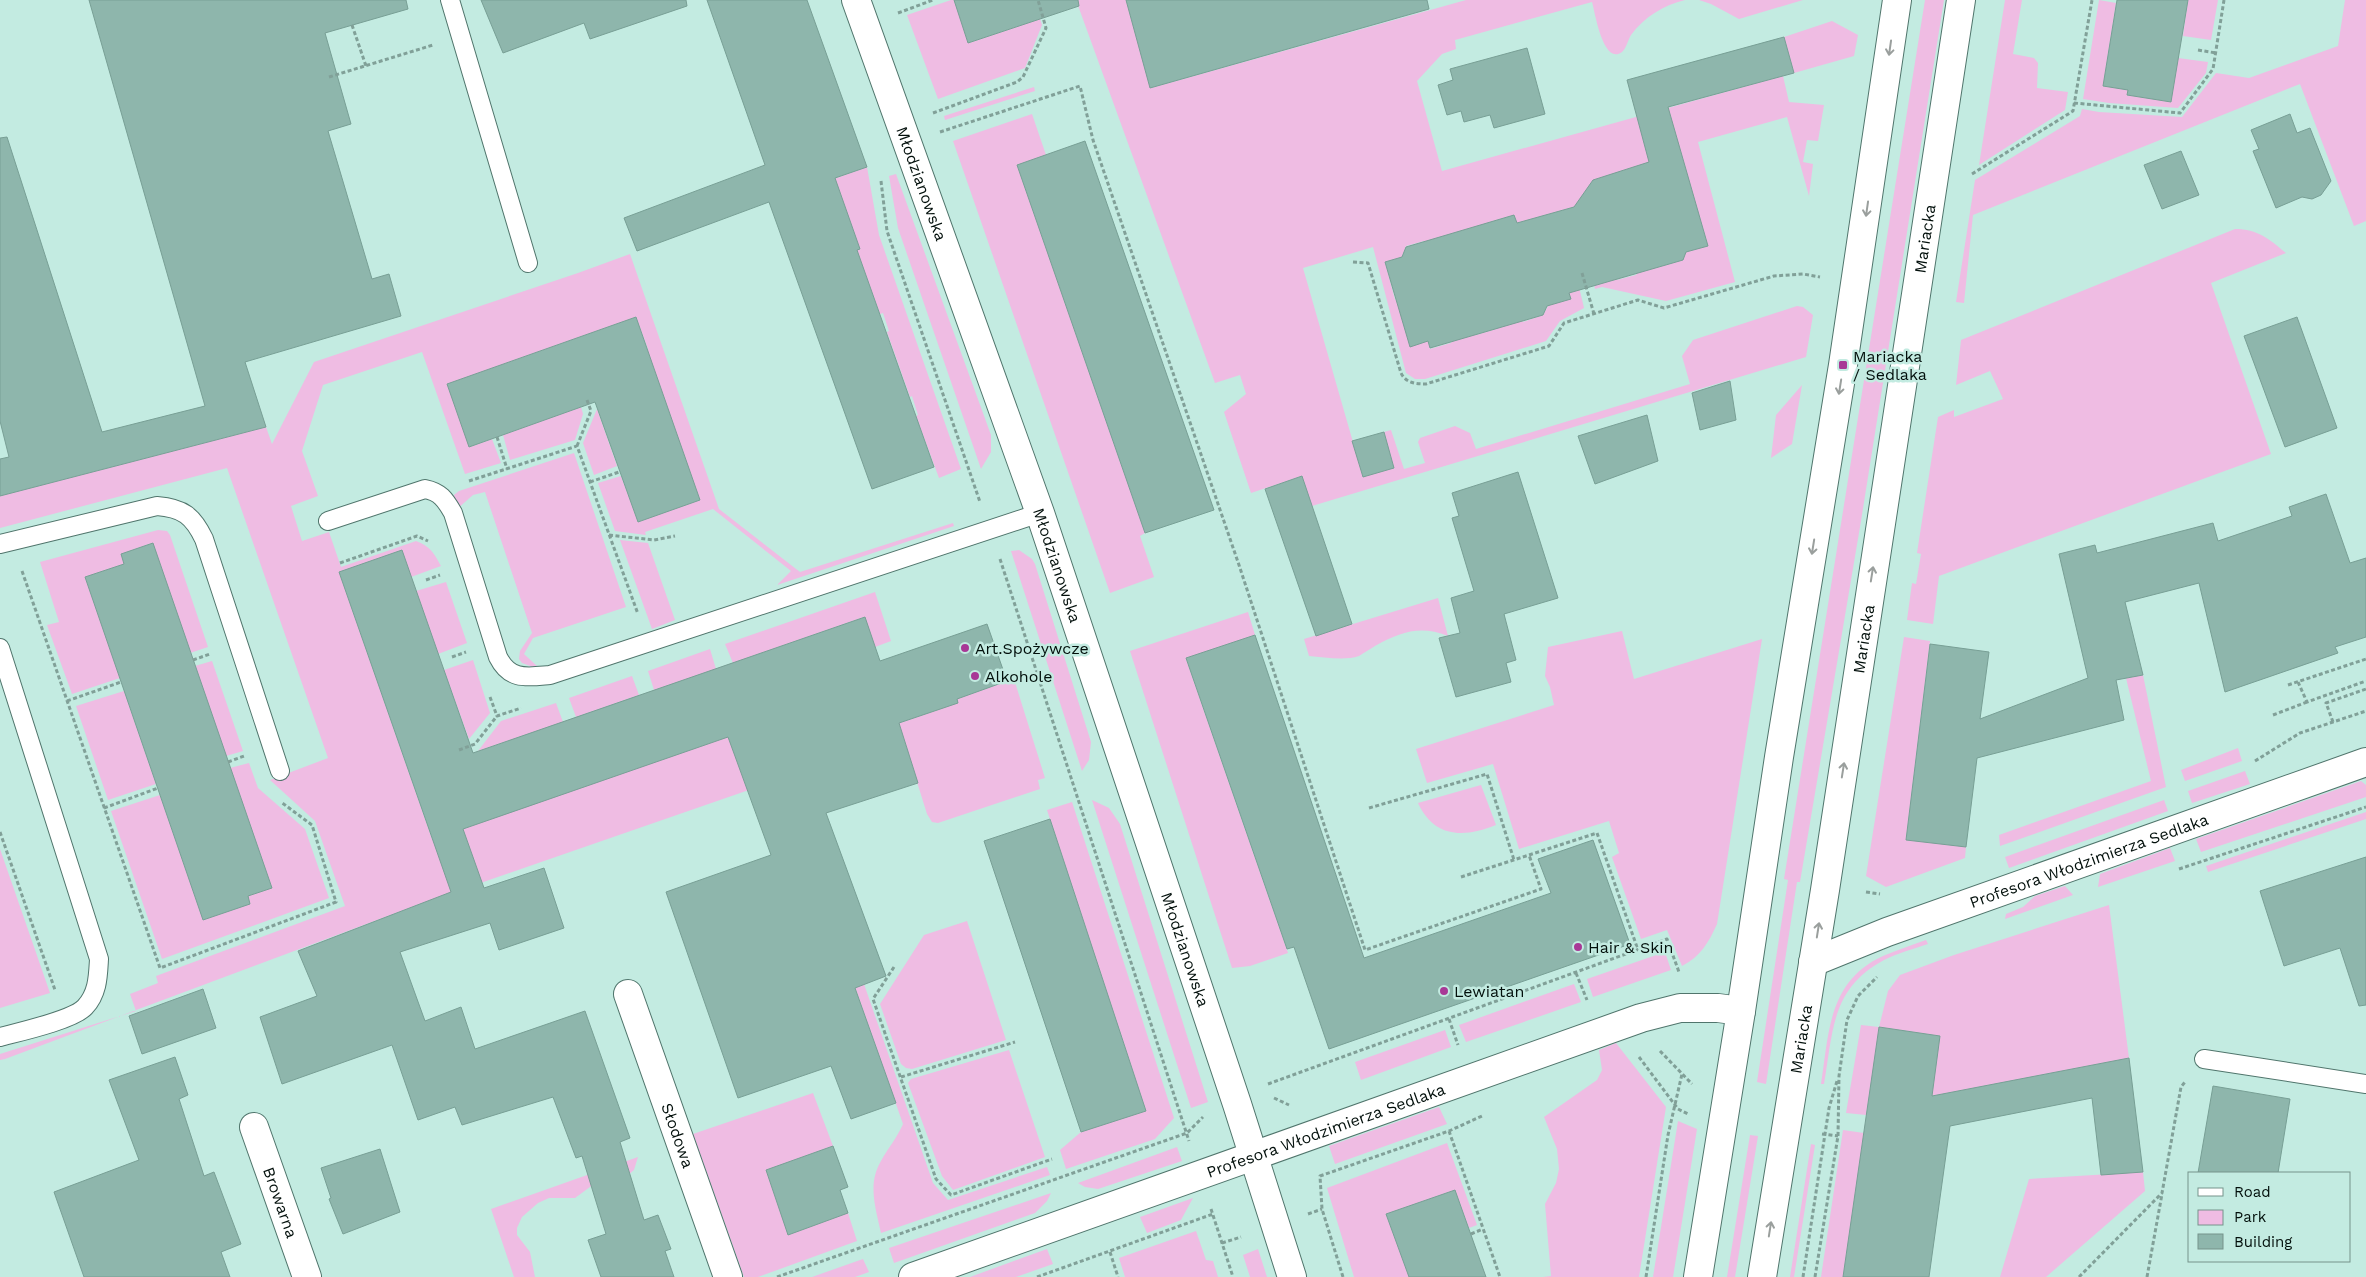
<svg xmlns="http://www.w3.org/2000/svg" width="2366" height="1277" viewBox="0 0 2366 1277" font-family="'Work Sans',sans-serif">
<rect width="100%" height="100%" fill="#c3ebe1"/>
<!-- green -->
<path fill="#efbce3" d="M951 0H954L969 43 1040 19 1042 25 1025 68 938 99 907 15Z
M1076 0H1126L1151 88 1466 0H1685C1664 5 1644 17 1631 35 1628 40 1626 49 1622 52 1603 66 1595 12 1592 2L1455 40 1456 49 1442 54 1417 81 1442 171 1783 76 1789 102 1824 105 1818 141 1807 140 1803 162 1813 164 1809 196 1787 117 1698 142 1735 282 1666 301 1602 287 1595 289 1593 279 1615 273 1617 280 1636 275 1641 265 1657 261 1659 267 1683 260 1686 252 1708 246 1683 161 1592 202 1517 223 1514 215 1493 221 1427 249 1424 241 1406 246 1402 257 1385 262 1395 300 1400 299 1410 346 1428 341 1430 349 1451 343 1454 334 1476 335 1496 329 1502 319 1520 314 1523 322 1543 315 1564 278 1576 274 1584 308 1560 321 1546 341 1425 379H1415L1406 373 1373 247 1303 268 1363 477 1394 468 1384 432 1391 430 1404 469 1425 463 1418 442 1420 438 1455 426 1470 433 1476 449 1690 384 1682 356 1693 340 1797 306 1803 307 1813 315 1806 357 1312 506 1302 476 1251 493 1224 412 1246 394 1240 375 1215 383Z
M1699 0H1803L1739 19 1711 4Z
M1925 0H1944L1861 521 1800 882H1797L1766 1084 1757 1082 1788 880 1784 879Z
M2005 0H2022L2013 54 2034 58 2038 63 2037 88 2068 92 2065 110 1979 165Z
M2099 0 2116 3 2103 86 2128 90 2127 95 2171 102 2178 58 2208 62 2206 73 2178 108 2109 103 2083 99Z
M2188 0H2218L2211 40 2183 36Z
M2345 0H2366V221L2354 226 2300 84 1973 215 1964 303 1956 302 1975 180 2080 116 2082 109 2099 112 2182 117 2216 73 2249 78 2338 46Z
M1832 21 1858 35 1854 56 1794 73 1784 37Z
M1034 87 1035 91 945 120 944 116Z
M1032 114 1046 155 1017 165 1145 533 1140 536 1154 577 1110 593 953 141Z
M867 167 879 235 961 469 939 478 916 416 918 415 912 396 910 397 887 332 889 331 883 313 880 314 831 180Z
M896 174 991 435V452L981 469 898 228 889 176Z
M2235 229C2258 229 2269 239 2286 253L2211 283 2271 454 1939 576 1933 624 1907 620 1912 583 1916 584 1921 554 1917 553 1938 417 1954 410V417L2003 399 1990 371 1956 385 1961 340Z
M630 254 719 509 800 572 953 523 954 526 777 585 791 571 713 509 645 532 646 535 615 531 598 483 621 476 638 522 700 500 651 362 638 353 648 349 636 317 448 384 470 447 492 439 501 463 465 474 422 352 323 385 302 451 318 496 291 506 302 541 329 532 341 567 416 541C430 546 434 553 441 566L411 577 402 550 339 572 432 839 853 693 862 736 958 703 957 699 1014 679 1045 778 1038 780 1040 789 938 823 932 822 927 814 907 750 844 757 420 904 5 1059 0 1060V1054L136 1011 130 994 158 983 156 976 345 906 315 821 270 780 328 758 227 468 0 528V496L266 427 272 444 314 362 578 273Z
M1802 385 1792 444 1771 458 1776 415Z
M581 407 583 414 575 440 510 460 503 435Z
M597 409 617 466 594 475 583 443Z
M574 453 626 607 533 638 524 654 537 666 533 667 522 663 519 659 520 651 532 633 485 492 473 495 457 509 454 495 459 491Z
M158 530 167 531 170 535 208 647 190 653 152 543 121 554 124 564 85 577 120 678 72 694 47 625 59 622 40 562Z
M620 540 648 543 675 620 652 629Z
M1019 550 1032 559 1035 564 1091 742 1089 760 1082 771 1011 551Z
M446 582 467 643 438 654 416 591Z
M875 592 891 641 875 647 864 617 733 663 725 644Z
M1438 598 1448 636C1420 625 1401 632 1375 646 1370 649 1364 653 1359 656 1344 661 1324 657 1309 656L1304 639Z
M1248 612 1255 635 1186 659 1288 953 1250 966 1232 968 1130 651Z
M1622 631 1634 679 1762 639 1717 924C1709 942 1700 957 1682 966L1667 930 1641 939 1612 857 1619 853 1609 821 1519 849 1493 764 1427 783 1416 749 1554 705 1550 687 1545 676 1548 647Z
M1904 637 1930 641 1906 839 1966 847 1965 858 1886 887 1866 876Z
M710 649 716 669 654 690 648 671Z
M473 660 490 713 469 739 444 670Z
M212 661 243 751 226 756 195 666Z
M2143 675 2166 787 2000 846 1999 835 2151 781 2126 678Z
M632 676 639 695 576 717 569 698Z
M124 691 156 784 108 800 76 706Z
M556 703 563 722 478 751 501 721Z
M2238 748 2242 761 2185 781 2181 770Z
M249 763 258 788 305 829 329 898 162 959 111 811 160 795 203 920 250 904 248 896 272 888 230 768Z
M2245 771 2250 784 2192 803 2188 791Z
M2361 781 2366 785V797L2201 852 2196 839Z
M1481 785 1496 825C1464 838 1434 838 1418 803Z
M1092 800 1109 808 1120 824 1208 1102 1191 1108Z
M2164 800 2168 811 2009 868 2005 857Z
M1072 802 1174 1118 1155 1139 1066 1169 1060 1150 1081 1132 1146 1111 1047 810Z
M2366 812V819L2208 872 2206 866Z
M2170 848 2175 861 2098 887 2100 874Z
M0 849 50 993 0 1008Z
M2065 886 2073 895 2005 919 2006 914 2023 907 2035 896Z
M2109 905 2129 1058 1932 1096 1940 1036 1880 1027 1866 1115 1846 1113 1861 1025 1879 1027 1888 991 1900 975 1954 955Z
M967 921 1006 1040 912 1069 906 1068 901 1064 880 1004 924 935Z
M1926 940 1928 944C1913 949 1898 953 1884 960 1831 988 1833 1032 1824 1084H1821C1829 1033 1828 981 1883 956 1897 950 1912 945 1926 940Z
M1665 952 1671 970 1593 997 1587 979Z
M864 984 933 1183 948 1200 1047 1167 1050 1175 881 1233C876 1209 867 1184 881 1161 888 1148 897 1138 903 1124L855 987Z
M1574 984 1581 1002 1466 1042 1459 1025Z
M1445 1030 1451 1047 1361 1080 1355 1062Z
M1616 1043 1666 1107 1639 1277H1543L1551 1276 1545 1204 1556 1183 1559 1169 1557 1149 1544 1117 1597 1080 1602 1070 1599 1050Z
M1009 1050 1045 1157 953 1190 942 1176 908 1083 911 1079Z
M813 1093 833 1146 766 1170 788 1235 848 1213 857 1241 758 1277H744L693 1134Z
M1439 1107 1447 1124 1335 1164 1329 1146Z
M1678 1121 1697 1129 1673 1277H1653Z
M1843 1130 1864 1133 1843 1277H1821Z
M1750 1135 1758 1136 1735 1277H1727Z
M1447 1143 1477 1225 1469 1228 1455 1190 1386 1214 1409 1277H1354L1327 1188Z
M1811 1144 1815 1145 1794 1277H1790Z
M1177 1147 1182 1161 1098 1189 1085 1187 1078 1183Z
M638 1157 634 1170 628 1175 594 1184 575 1198H549L538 1203 522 1217 517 1228V1235L530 1252 535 1277H514L491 1209Z
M2143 1172 2145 1191 2046 1277H2000L2029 1179Z
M1051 1193 1047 1201 1035 1213 894 1263 889 1248Z
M1193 1198 1181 1220 1147 1233 1140 1217Z
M1196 1231 1206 1260 1213 1261 1218 1277H1125L1119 1258Z
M1047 1249 1053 1264 1016 1277H970Z
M1258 1249 1267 1277H1250L1243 1255Z
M863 1259 869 1272 855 1277H812Z"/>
<!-- building -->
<path fill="#8eb6ac" stroke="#789f95" d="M89 0H406L408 9 325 33 351 124 328 131 372 279 389 274 401 316 245 362 266 427 0 496V459L9 457 0 421V138L7 137 102 432 205 406Z
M481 0H686L687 6 590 39 584 23 503 53Z
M707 0H807L867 167 835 178 860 249 857 250 934 467 872 489 769 202 637 251 624 218 765 165Z
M954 0H1078L1079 6 968 43Z
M1126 0H1427L1429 9 1150 88Z
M2117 0H2188L2171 102 2127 95 2128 90 2103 86Z
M1784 37 1794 73 1668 107 1708 246 1686 252 1683 260 1569 293 1571 299 1547 306 1543 315 1430 348 1428 341 1410 347 1385 262 1402 257 1406 247 1514 215 1517 223 1574 207 1593 180 1649 162 1627 80Z
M1527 48 1545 114 1494 128 1490 115 1464 122 1461 111 1447 115 1438 85 1453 80 1450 69Z
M2290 114 2297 133 2310 128 2331 181 2321 195 2312 199 2302 197 2276 208 2253 151 2259 149 2251 130Z
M1085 141 1214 510 1145 533 1017 165Z
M2181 151 2199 195 2162 209 2144 165Z
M636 317 700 500 638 522 595 402 469 447 447 384Z
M2297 317 2337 428 2285 447 2244 336Z
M1730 381 1736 420 1700 430 1692 393Z
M1647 415 1658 461 1595 484 1578 436Z
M1384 432 1394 468 1363 477 1352 441Z
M1518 472 1558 598 1504 614 1516 660 1506 663 1511 682 1456 697 1439 638 1460 633 1451 598 1474 591 1452 518 1459 516 1452 493Z
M1302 476 1352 624 1316 636 1265 489Z
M2326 494 2350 563 2366 558V637L2335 647 2338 653 2225 692 2199 583 2125 602 2143 675 2116 680 2124 720 1977 758 1966 847 1906 840 1930 644 1989 652 1980 719 2088 678 2059 554 2095 545 2097 553 2213 523 2218 541 2292 516 2289 507Z
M153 543 272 888 248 896 250 904 203 920 85 577 124 564 121 554Z
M402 550 473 753 865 617 880 661 987 624 1007 681 957 699 958 703 899 723 918 783 826 813 886 976 855 988 896 1103 851 1119 831 1066 738 1098 666 892 771 855 728 737 463 829 484 888 544 868 564 928 499 950 490 923 400 952 425 1021 461 1007 475 1049 585 1011 630 1138 620 1142 644 1220 658 1215 671 1249 665 1251 674 1277H601L588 1240 606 1234 582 1156 576 1158 553 1097 462 1125 455 1107 418 1120 392 1045 282 1084 260 1017 317 996 298 951 451 892 339 572Z
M1255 635 1364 958 1551 893 1538 859 1593 840 1630 944 1329 1049 1294 947 1287 949 1186 658Z
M1050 819 1146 1111 1081 1132 984 841Z
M2366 857V1005L2359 1006 2340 948 2284 966 2260 891Z
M203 989 216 1028 142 1054 129 1016Z
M1879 1027 1940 1036 1932 1096 2129 1058 2143 1172 2101 1175 2092 1098 1950 1126 1929 1277H1843Z
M175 1057 188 1095 179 1099 204 1176 214 1172 241 1244 221 1252 230 1277H84L54 1192 139 1160 109 1080Z
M2213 1086 2290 1099 2278 1173H2198Z
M833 1146 848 1187 840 1190 848 1213 788 1235 766 1170Z
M380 1149 400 1212 343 1234 329 1199 331 1198 321 1168Z
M1455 1190 1486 1277H1409L1386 1214Z"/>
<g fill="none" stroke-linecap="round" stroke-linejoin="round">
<defs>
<path id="service" d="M450 0 528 263
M328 521 425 489C440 492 445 499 453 513L498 657C510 681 527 677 550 675L1040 513
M0 544 157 506C183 508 193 516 204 539L280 771
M0 648 99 959C98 976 98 993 85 1007 73 1020 19 1032 0 1037
M2204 1059 2366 1084"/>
<g id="minor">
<path id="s1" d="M856 0 1040 513 1237 1104 1292 1277"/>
<path id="s2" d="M1813 962 1887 932 2366 762"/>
<path id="s3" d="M628 994 728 1277"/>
<path id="s4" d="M254 1127 307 1277"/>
<path id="s5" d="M913 1277 1641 1018 1680 1008H1718L1741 1011"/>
</g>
<g id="secondary">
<path d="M1698 1277 1741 1011 1779 757 1843 365 1897 0"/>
<path id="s6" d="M1762 1277 1825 890 1961 0"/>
</g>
</defs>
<!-- service casing -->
<use href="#service" stroke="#50756c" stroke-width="20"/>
<!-- minor casing -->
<use href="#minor" stroke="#50756c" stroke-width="30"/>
<!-- secondary casing -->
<use href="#secondary" stroke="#50756c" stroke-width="30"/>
<!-- path -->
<path stroke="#81a098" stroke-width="3" stroke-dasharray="4 2.5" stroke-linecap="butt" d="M898 13 933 0
M352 25 366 66
M2198 50 2216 53
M329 77 433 45
M2074 103 2180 113 2213 69 2224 0
M933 113 1017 82 1023 77 1046 28 1038 0
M940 132 1080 86 1093 140 1239 565 1365 950 1541 889 1529 855
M1972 174 2073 111 2092 0
M881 181 887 231 980 502
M1353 262 1368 263 1401 373C1406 383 1415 384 1426 384L1549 346 1564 323 1638 300 1664 308 1774 276 1803 274 1820 277
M1582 273 1594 314
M497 437 507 469
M577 446 591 411 587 400
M469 481 577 446 638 614
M590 482 619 472
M609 535 654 540 675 536
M1000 559 1189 1141
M340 563 417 536 428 541
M22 571 160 968 336 902 312 825 281 802
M426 580 440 575
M452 657 466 652
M193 660 210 654
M2298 682 2307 702 2366 681
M2288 685 2366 659
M490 697 497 716 521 708
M67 701 121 682
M2273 715 2307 702
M2333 722 2326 703 2366 689
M459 750 475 744 497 716
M2255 761 2300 733 2366 711
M228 762 244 756
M104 808 158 788
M1369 808 1487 774 1514 860
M0 832 55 990
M2179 869 2366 807
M1461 877 1597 833 1638 950
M1866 892 1880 894
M894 967 873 999 936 1179 951 1195 1052 1159
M1576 973 1587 1000
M1449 1019 1458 1045
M1660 1051 1692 1084
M1639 1057 1678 1109 1688 1114
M901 1077 1015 1042
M1268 1084 1667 939 1679 972
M1274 1098 1289 1105
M1449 1131 1500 1277
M1822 1134 1838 1136
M1211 1209 1233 1277
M1308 1214 1322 1209
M1471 1234 1483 1229
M1222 1243 1241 1237
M1110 1252 1118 1277
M777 1277 1187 1133 1203 1117
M1037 1277 1213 1214
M1343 1277 1322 1209 1320 1176 1449 1131 1482 1116
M1646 1277 1668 1135 1682 1074
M1803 1277 1829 1108 1837 1081
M1815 1277 1838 1136 1839 1076 1847 1020 1858 996 1877 977
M2079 1277 2162 1193 2181 1087 2185 1082
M2147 1277 2162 1194"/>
<!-- service -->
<use href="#service" stroke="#fff" stroke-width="18"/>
<!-- minor -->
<use href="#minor" stroke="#fff" stroke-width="28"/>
<!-- secondary -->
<use href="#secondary" stroke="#fff" stroke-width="28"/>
</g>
<!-- one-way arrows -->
<defs><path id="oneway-shaft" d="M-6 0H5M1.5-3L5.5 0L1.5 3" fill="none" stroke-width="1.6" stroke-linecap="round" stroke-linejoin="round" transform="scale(1.25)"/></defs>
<g stroke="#9a9f9d">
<use href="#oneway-shaft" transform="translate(1890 48) rotate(98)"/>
<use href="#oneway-shaft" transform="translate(1867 209) rotate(98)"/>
<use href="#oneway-shaft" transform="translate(1840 387) rotate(99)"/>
<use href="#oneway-shaft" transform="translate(1813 547) rotate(99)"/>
<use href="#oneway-shaft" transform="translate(1872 574) rotate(-81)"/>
<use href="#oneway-shaft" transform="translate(1843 770) rotate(-81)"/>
<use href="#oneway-shaft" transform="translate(1818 930) rotate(-81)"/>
<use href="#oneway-shaft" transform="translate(1770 1229) rotate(-81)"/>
</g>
<!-- markers -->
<g fill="#a83896" stroke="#c3ebe1" stroke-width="2">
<rect x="1838" y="360" width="10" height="10" rx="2.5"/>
<circle cx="965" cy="648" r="5"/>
<circle cx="975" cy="676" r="5"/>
<circle cx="1578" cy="947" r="5"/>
<circle cx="1444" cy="991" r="5"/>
</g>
<g text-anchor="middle" stroke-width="5" stroke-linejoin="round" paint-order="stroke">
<!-- street labels -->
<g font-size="16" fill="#020f0b" stroke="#c3ebe1">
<text dy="6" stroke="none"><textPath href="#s1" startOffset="195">Młodzianowska</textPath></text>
<text dy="6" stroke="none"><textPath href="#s6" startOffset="1051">Mariacka</textPath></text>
<text dy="6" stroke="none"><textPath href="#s1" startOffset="600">Młodzianowska</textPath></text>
<text dy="6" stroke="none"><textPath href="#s6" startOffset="646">Mariacka</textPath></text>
<text dy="6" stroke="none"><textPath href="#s2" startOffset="294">Profesora Włodzimierza Sedlaka</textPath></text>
<text dy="6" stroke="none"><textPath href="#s1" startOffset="1005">Młodzianowska</textPath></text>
<text dy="6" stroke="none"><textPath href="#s6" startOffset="241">Mariacka</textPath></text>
<text dy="6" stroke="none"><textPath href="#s5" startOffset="438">Profesora Włodzimierza Sedlaka</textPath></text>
<text dy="6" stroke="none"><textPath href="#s3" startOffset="150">Słodowa</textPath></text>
<text dy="6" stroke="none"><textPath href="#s4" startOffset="80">Browarna</textPath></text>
</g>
<!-- poi labels -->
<g font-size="16" fill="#020f0b" stroke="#c3ebe1" text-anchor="start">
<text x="1853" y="362">Mariacka<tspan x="1853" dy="18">/ Sedlaka</tspan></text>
<text x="975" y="654">Art.Spożywcze</text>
<text x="985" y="682">Alkohole</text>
<text x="1588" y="953">Hair &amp; Skin</text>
<text x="1454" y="997">Lewiatan</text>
</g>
</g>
<!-- legend -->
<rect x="2188" y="1172" width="162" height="90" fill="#c3ebe1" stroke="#76938b"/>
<rect x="2198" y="1188" width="25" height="8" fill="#ffffff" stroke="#76938b"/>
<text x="2234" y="1197" font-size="15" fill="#020f0b">Road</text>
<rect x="2198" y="1210" width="25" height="15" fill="#efbce3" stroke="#76938b"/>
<text x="2234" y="1222" font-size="15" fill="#020f0b">Park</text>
<rect x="2198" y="1234" width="25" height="15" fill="#8eb6ac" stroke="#76938b"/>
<text x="2234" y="1247" font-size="15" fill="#020f0b">Building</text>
</svg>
